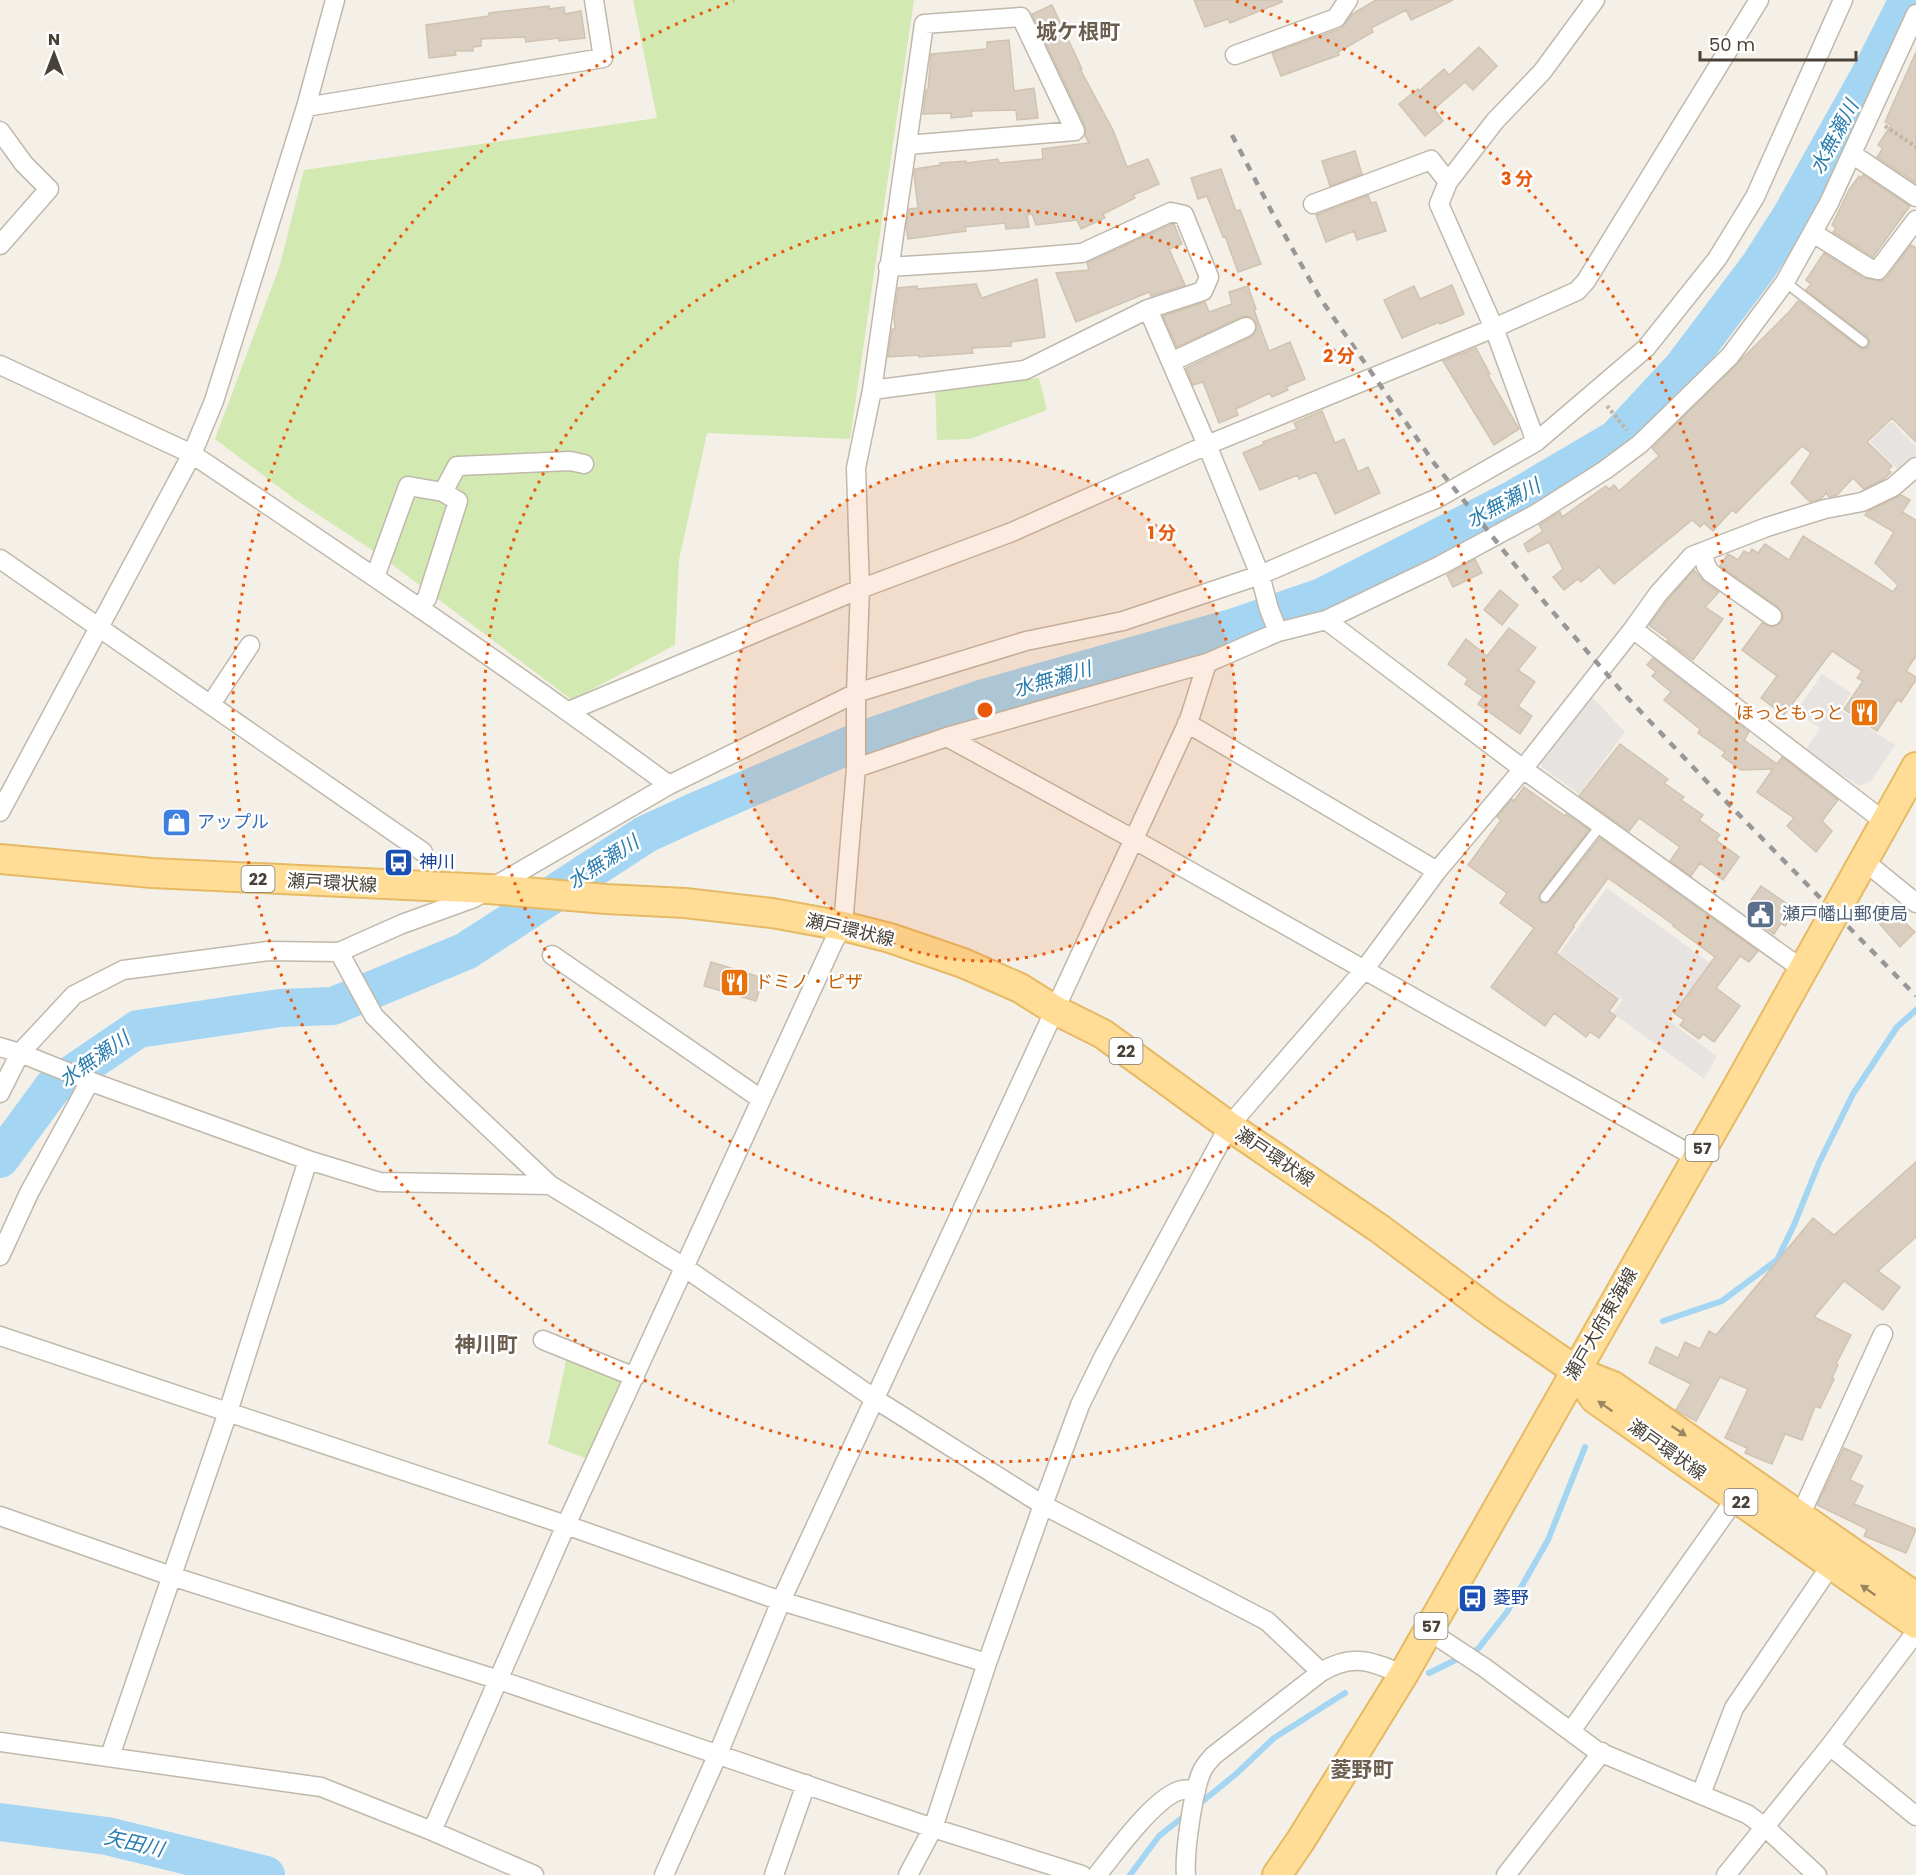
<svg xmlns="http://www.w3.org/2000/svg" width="1916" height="1875" viewBox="0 0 1916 1875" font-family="Poppins,'Noto Sans JP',sans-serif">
<rect width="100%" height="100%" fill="#f4f0e8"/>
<!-- green -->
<path fill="#d2e9b1" d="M633 0H914L850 439 707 433 679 560 675 645 572 700 381 556 296 500 215 439 279 268 304 170 657 118Z
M1039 378 1047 410 970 439 937 440 935 389Z
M567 1356 625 1379 590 1460 548 1444Z"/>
<!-- parking -->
<path fill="#e6e3e0" d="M1891 421 1916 447V455L1898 470 1870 442Z
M1822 674 1851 693 1841 710 1895 745 1870 782 1859 786 1805 751 1820 728 1796 712Z
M1590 695 1625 732 1579 794 1542 767 1540 760Z
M1607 888 1710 963 1668 1020 1717 1056 1704 1079 1613 1013 1623 1000 1559 954Z"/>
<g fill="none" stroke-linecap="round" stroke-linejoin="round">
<!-- stream -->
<path stroke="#a4d5f2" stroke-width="6" d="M1663 1321 1722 1301 1777 1260 1794 1225 1819 1163 1853 1094 1897 1027 1916 1010
M1429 1673 1478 1649 1507 1612 1548 1540 1585 1447
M1198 1805 1236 1774 1274 1738 1345 1693
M1130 1875 1159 1836 1188 1813"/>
<!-- river -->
<path stroke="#a4d5f2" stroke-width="38" d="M0 1159 53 1087 138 1029 280 1008 333 1006 466 951 646 834 694 812 859 741 984 698 1235 627 1322 597 1514 499 1616 439 1682 368 1759 266 1791 216 1873 69 1908 0
M0 1822 107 1836 266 1875"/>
</g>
<!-- building -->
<path fill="#d9cec0" stroke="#d1c3b0" stroke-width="1.5" d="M1194 0H1282V2L1230 23 1228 19 1205 27Z
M1376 0H1453L1411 20 1406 10 1371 28 1373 32 1338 52 1339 55 1281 76 1272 53 1340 29 1345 24 1352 14Z
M1052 5 1082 69H1080L1113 130 1127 167 1148 159 1159 184 1133 195 1135 198 1103 214 1105 218 1081 229 1077 220 1036 225 1032 214 1027 215 1029 227 1006 229 1005 223 965 227 966 231 908 239 906 227 909 209 918 208 914 175 915 169 940 165V163L966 161V163L998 159 999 163 1043 159 1042 149 1089 143 1085 136V126L1032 14Z
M549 6V9L564 7 565 14 581 11 585 38 559 41V38L526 42 525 37 481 39V46L473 47V51H455L456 55 429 58 426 25 489 16V13Z
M1009 40 1014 91 1034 88 1038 118 1017 120 1016 110 971 111 972 116 951 118V113L923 114 926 90 928 89 931 54 987 49V42Z
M1479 47 1497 66 1473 90 1465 82 1434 109 1443 121 1425 136 1399 104 1418 89 1419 91 1444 69 1449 75Z
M1916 52V183L1877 157 1883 148 1878 145 1891 125 1885 122Z
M1355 151 1362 174 1330 186 1322 161Z
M1221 169 1236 211 1240 210 1261 264 1238 272 1225 236 1223 237 1207 196 1198 199 1191 178Z
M1863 175 1910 206 1873 257 1833 232 1836 228 1832 225 1849 190 1859 176 1861 178Z
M1368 195 1371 203 1376 202 1386 231 1357 240 1354 231 1326 242 1316 215Z
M1172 224H1174L1182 244 1169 249 1185 285 1151 296 1149 292 1076 322 1056 273 1089 270 1087 263Z
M1911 245 1916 248V442L1892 418 1867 442 1892 466 1888 470 1891 472 1884 479 1864 489 1853 478 1837 495 1829 497 1826 493 1821 499 1810 502 1791 483 1811 453 1802 446 1736 513 1732 510 1713 531 1704 523 1700 527 1692 520 1614 584 1599 567 1581 582 1578 579 1564 590 1553 577 1563 569 1549 542 1528 552 1524 544 1543 531 1539 525 1560 512 1562 517 1606 486 1609 489 1614 485 1619 491 1659 456 1652 448 1789 312 1798 301 1859 347 1863 349 1868 347 1870 342 1867 337 1806 290 1811 284 1806 280 1824 253 1863 278 1881 281 1887 277Z
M1037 279 1045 337 1011 342V346L972 348 973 353 919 357V355L888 357 892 329H895L894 317 898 288 917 286V289L976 284 982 298Z
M1452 285 1464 314 1440 324 1439 322 1402 338 1384 300 1414 286 1420 299Z
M1248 286 1256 309 1254 310 1269 351 1290 342 1305 379 1286 387 1288 390 1272 397 1270 393 1236 409 1238 415 1219 423 1203 382 1193 385 1186 368 1251 337 1257 329 1256 322 1248 316 1241 317 1177 347 1163 316 1205 302 1209 312 1232 304 1229 292Z
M1476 348 1490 374 1488 375 1519 429 1494 445 1443 361Z
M1322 411 1335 443 1344 439 1358 472 1368 467 1380 493 1335 514 1316 472 1299 479 1298 475 1260 490 1243 453 1264 444 1263 442 1297 429 1294 423Z
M1901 495 1910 500 1902 512 1916 520V656L1906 671 1916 677V680L1901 702 1898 699 1877 731 1844 709 1863 681 1857 678 1862 671 1832 651 1784 715 1761 698 1777 676 1742 650 1762 623 1772 627 1781 623 1783 618 1782 612 1778 607 1720 566 1728 554 1738 560 1744 551 1749 554 1752 549 1758 553 1765 544 1789 560 1803 536 1893 592 1898 585 1875 563 1894 532 1865 515 1867 512Z
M1475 559 1482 573 1453 587 1447 575Z
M1694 570 1704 582 1719 592 1705 607 1723 619 1693 660 1667 641 1668 639 1649 625 1667 601Z
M1500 590 1518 605 1502 625 1484 610Z
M1509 628 1536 648 1518 670 1535 682 1518 706 1532 716 1520 734 1478 704 1483 697 1465 684 1468 679 1448 664 1466 639 1487 656Z
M1653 658 1749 732 1744 740 1777 764 1782 757 1838 800 1822 821 1832 831 1816 852 1787 826 1794 818 1757 792 1773 769 1741 770 1722 756 1725 752 1698 733 1700 729 1664 700 1671 692 1652 676 1656 672 1647 665Z
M1620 744 1668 779 1664 783 1684 797 1681 800 1703 815 1699 820 1720 835 1716 840 1739 857 1723 880 1700 863 1691 876 1670 861 1680 847 1639 818 1629 831 1579 796Z
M1524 787 1565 816 1566 814 1589 830 1540 893 1539 899 1541 903H1547L1550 901 1600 838 1758 951 1749 962 1740 956 1716 988 1740 1006 1714 1042 1703 1034 1699 1039 1680 1025 1684 1020 1674 1013 1715 957 1673 926 1674 925 1608 878 1573 926 1574 927 1556 953 1618 999 1609 1011 1616 1016 1599 1038 1590 1032 1586 1037 1554 1013 1545 1026 1491 987 1534 928 1500 903 1507 893 1468 865 1501 820 1497 817 1512 799 1514 801Z
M1761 886 1796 910 1785 926 1781 923 1774 934 1753 920 1761 908 1751 900Z
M1883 903 1899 921 1901 919 1915 932 1900 947 1871 914Z
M711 962 763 978 756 1001 704 986Z
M1916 1162V1237L1878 1271 1900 1287 1883 1310 1844 1281 1814 1317 1851 1335 1836 1364 1838 1365 1832 1378 1834 1379 1820 1408 1815 1406 1802 1440 1785 1434 1772 1464 1745 1453 1747 1448 1725 1438 1748 1389 1720 1377 1696 1421 1676 1410 1691 1384 1649 1363 1656 1347 1678 1358 1685 1342 1700 1349 1709 1331 1716 1335 1813 1218 1834 1235Z
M1844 1448 1862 1456 1850 1480 1863 1486 1854 1504 1916 1529 1906 1553 1864 1536 1867 1529 1817 1505Z"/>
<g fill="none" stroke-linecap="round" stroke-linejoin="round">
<defs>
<path id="lane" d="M1785 282 1863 342
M1545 897 1601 825"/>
<path id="street" d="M335 0 306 107 214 401 192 454C353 562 513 670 669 785
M1235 55 1336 18 1348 0
M306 107 603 58 594 0
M0 131 24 164 49 189 0 245
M1852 154 1916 197
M1313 204 1431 160 1448 182
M1813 233 1869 268 1878 270 1916 220
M888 267 986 261 1082 253 1171 212 1184 215 1209 277 1203 291 1148 309
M1171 362 1246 327
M0 365 192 454 0 812
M872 390 1025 370 1148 309 1207 445 1260 575 1269 609 1278 632
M1536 442 1494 328 1439 204 1448 182 1495 121 1542 72 1595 0
M443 492 457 466 570 461 584 464
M1703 552 1706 566 1711 573 1772 616
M0 559 423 852
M375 577 408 486 443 492 458 501 427 598 419 607
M1326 620 1523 769 1802 969
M1633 629 1885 822
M211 704 250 645
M569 711 860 589 1012 532 1207 445 1494 328 1577 291 1586 281 1759 0
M1187 723 1437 871
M947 737 1133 839 1697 1158
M856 768V693L860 589 856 468 872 390 924 24 1021 17 1075 131 907 145
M1863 860 1916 903
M339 952 374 1016 432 1074 550 1185 684 1267 875 1399 1043 1505 1267 1621 1321 1672
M552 955 761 1099
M0 1047 20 1053 100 1085 308 1160 380 1182 550 1185
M0 1093 20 1053 74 995 123 970 268 951 339 952 402 924 474 898 669 785 856 693 1026 641 1123 621 1260 575 1438 498 1536 442 1646 348 1717 259 1755 197 1843 0
M0 1256 29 1193 90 1081
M0 1336 566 1525 781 1601 987 1663
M543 1340 635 1377
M0 1516 171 1576 499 1680 933 1828 1082 1875
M1800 1516 1883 1334
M1429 1631 1485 1668 1597 1751 1747 1814 1765 1827 1817 1875
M1571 1731 1736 1498
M0 1742 321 1787 432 1831 534 1875
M1830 1746 1916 1816
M110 1756 228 1412 308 1160
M1701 1794 1734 1708 1831 1565
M432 1831 566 1525 834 941 843 926 856 768 947 737 1207 663 1278 632 1326 620 1441 565 1534 515 1605 470 1640 444 1730 356 1785 282 1829 203 1916 14
M664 1875 718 1754 781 1601 1189 720 1207 663
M774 1875 806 1784
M908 1875 933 1828 987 1663 1043 1505 1080 1405 1104 1356 1229 1126 1364 970 1437 871 1523 769 1633 629 1658 594 1692 556 1767 527 1825 509 1862 502 1893 487 1916 467
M1097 1875C1114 1854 1157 1794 1182 1790 1186 1789 1192 1790 1196 1791
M1186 1875C1184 1854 1193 1790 1202 1771 1204 1766 1209 1761 1213 1756L1321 1672C1353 1653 1372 1661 1403 1675
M1506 1875 1602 1752
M1726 1875 1830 1746 1916 1632"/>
<path id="primary" d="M0 859 152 873 489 889 606 899 685 903 772 913 843 926 890 938 963 963 1020 988 1055 1010 1103 1034 1229 1126 1380 1229 1491 1312 1569 1366 1575 1371 1595 1399 1916 1624
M1575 1371 1613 1386 1916 1597
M1277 1875 1301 1840 1403 1675 1738 1086 1916 767"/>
</defs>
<!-- lane casing -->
<use href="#lane" stroke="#c0b8ab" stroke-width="12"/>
<!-- street casing -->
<use href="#street" stroke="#c0b8ab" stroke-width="21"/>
<!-- primary casing -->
<use href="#primary" stroke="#e6ba65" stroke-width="32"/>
<!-- path -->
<path stroke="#c2b39b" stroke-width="4" stroke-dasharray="3 3" stroke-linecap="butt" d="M1885 126 1916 147
M1607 406 1627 430"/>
<!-- lane -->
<use href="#lane" stroke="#fff" stroke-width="9"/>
<!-- street -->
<use href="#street" stroke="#fff" stroke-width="18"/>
<!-- primary -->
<use href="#primary" stroke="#ffdd97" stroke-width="28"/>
<!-- rail -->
<path stroke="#979797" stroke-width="4.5" stroke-dasharray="8 8" stroke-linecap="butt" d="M1232 135 1273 214 1320 298 1434 463 1546 604 1625 695 1710 785 1916 996"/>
</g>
<!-- one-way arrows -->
<defs><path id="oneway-solid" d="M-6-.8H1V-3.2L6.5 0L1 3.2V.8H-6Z" transform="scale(1.5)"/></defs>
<g fill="#9a8762">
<use href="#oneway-solid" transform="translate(1605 1406) rotate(-145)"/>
<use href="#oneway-solid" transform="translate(1679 1431) rotate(34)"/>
<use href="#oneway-solid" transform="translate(1868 1590) rotate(-145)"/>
</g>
<!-- distance rings -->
<circle cx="985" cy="710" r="251" fill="#e8590c" fill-opacity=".12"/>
<g fill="none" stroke="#e8590c" stroke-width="3" stroke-dasharray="3 6">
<circle cx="985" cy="710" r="251"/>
<circle cx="985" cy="710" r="501"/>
<path d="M1236 1A752 752 0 1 1 734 1"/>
</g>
<!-- icons -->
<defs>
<symbol id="restaurant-square" viewBox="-11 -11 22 22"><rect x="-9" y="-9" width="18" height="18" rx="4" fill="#e8710a" stroke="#fff"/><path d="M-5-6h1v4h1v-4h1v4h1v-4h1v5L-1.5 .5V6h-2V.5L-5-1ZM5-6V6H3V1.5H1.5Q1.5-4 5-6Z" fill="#fff"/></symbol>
<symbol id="shop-square" viewBox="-11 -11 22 22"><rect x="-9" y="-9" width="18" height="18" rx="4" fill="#3f7fe0" stroke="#fff"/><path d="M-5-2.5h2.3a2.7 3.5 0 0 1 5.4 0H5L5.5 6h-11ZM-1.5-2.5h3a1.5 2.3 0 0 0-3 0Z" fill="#fff"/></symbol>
<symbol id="bus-square" viewBox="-11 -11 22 22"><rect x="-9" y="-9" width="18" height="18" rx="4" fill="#1a4fb4" stroke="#fff"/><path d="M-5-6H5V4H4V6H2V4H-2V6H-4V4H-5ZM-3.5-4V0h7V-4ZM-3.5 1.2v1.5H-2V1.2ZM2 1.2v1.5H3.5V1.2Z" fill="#fff"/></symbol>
<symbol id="civic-square" viewBox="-11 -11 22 22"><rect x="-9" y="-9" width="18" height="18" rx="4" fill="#5c6f8a" stroke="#fff"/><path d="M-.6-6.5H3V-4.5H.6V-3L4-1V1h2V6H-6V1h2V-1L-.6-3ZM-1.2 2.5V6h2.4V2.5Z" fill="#fff"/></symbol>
</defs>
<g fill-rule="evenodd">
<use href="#restaurant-square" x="1848" y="696" width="33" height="33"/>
<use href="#shop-square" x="160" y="806" width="33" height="33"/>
<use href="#bus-square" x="382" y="846" width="33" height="33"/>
<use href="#civic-square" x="1744" y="898" width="33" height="33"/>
<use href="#restaurant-square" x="718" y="966" width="33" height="33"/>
<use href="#bus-square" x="1456" y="1582" width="33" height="33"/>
</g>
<g text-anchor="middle" stroke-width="5" stroke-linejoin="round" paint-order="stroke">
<!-- shield labels -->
<g fill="#fff" stroke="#7f7a73" stroke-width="1.5">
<rect x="241.5" y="866" width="33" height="26" rx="4.5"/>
<rect x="1109.5" y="1038" width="33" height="26" rx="4.5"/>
<rect x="1685.5" y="1135" width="33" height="26" rx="4.5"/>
<rect x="1724.5" y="1489" width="33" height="26" rx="4.5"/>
<rect x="1414.5" y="1613" width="33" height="26" rx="4.5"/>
</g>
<g font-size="16" font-weight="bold" fill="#484137">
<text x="258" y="885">22</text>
<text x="1126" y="1057">22</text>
<text x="1702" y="1154">57</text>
<text x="1741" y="1508">22</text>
<text x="1431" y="1632">57</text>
</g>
<!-- food labels -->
<g font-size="18" fill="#c56008" stroke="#fff" text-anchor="end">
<text x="1844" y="719">ほっともっと</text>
<text x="755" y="988" text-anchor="start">ドミノ・ピザ</text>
</g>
<!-- shop labels -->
<g font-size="18" fill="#366cbe" stroke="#fff" text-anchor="start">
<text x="197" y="828">アップル</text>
</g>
<!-- transit labels -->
<g font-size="18" fill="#164399" stroke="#fff" text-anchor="start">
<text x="419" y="868">神川</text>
<text x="1493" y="1604">菱野</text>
</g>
<!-- street labels -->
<g font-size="18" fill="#484137" stroke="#fff">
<text transform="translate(332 883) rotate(3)" y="6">瀬戸環状線</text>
<text transform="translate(850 930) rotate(13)" y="6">瀬戸環状線</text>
<text transform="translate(1275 1157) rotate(34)" y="6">瀬戸環状線</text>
<text transform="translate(1601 1324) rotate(-60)" y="6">瀬戸大府東海線</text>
<text transform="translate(1667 1450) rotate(35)" y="6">瀬戸環状線</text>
</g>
<!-- service labels -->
<g font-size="18" fill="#4e5e75" stroke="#fff" text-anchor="start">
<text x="1782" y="920">瀬戸幡山郵便局</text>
</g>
<!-- water labels -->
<g font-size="20" font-style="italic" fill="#2c7daf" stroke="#fff">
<text transform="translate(1834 137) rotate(-62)" y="7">水無瀬川</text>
<text transform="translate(1503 503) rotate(-28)" y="7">水無瀬川</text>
<text transform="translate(1052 679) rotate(-16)" y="7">水無瀬川</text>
<text transform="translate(603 862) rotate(-33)" y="7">水無瀬川</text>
<text transform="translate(94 1059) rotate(-35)" y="7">水無瀬川</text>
<text transform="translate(134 1843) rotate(13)" y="7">矢田川</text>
</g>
<!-- quarter labels -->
<g font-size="21" font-weight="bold" fill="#6b5e4e" stroke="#fff">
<text x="1078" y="39">城ケ根町</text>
<text x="486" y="1352">神川町</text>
<text x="1362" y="1777">菱野町</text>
</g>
</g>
<circle cx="985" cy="710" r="9" fill="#e8590c" stroke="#fff" stroke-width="3"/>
<g font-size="18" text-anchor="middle" font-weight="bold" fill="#e8590c" stroke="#fff" stroke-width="5" stroke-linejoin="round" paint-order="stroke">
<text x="1517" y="185">3 分</text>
<text x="1339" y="362">2 分</text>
<text x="1162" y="539">1 分</text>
</g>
<!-- north arrow -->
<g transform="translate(54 54)" stroke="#ffffff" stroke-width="4.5" paint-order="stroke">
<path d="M0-4.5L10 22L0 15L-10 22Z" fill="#484137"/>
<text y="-9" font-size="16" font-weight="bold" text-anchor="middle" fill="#484137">N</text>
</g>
<!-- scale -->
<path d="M1700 51v9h156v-9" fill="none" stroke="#484137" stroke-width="3"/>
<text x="1709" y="51" font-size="18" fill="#484137" stroke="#ffffff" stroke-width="4.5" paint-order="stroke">50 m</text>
</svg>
